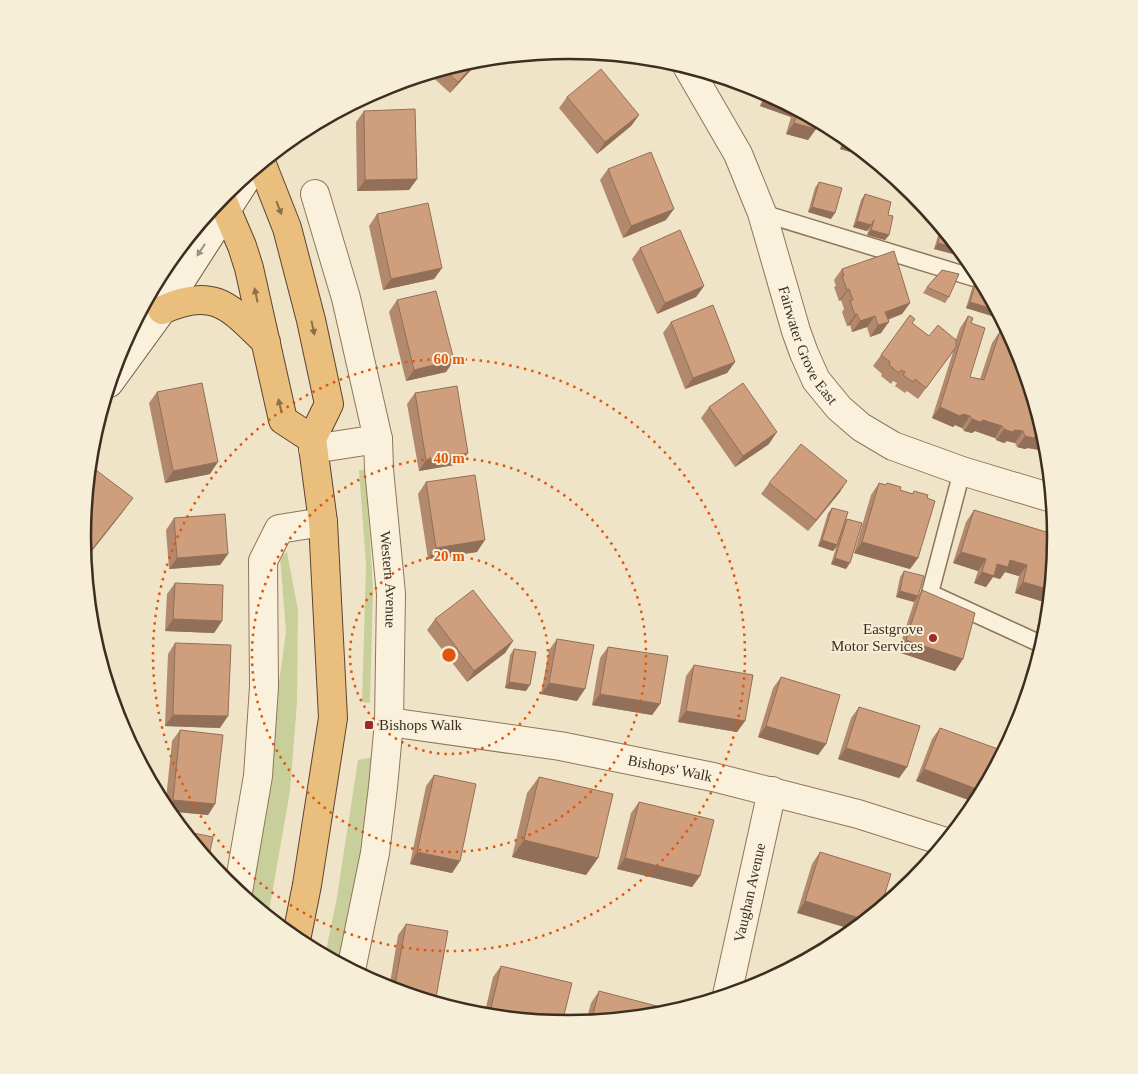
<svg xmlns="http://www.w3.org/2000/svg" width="1138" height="1074" viewBox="0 0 1138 1074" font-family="Georgia,serif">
<rect width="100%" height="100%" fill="#f0e4c8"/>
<!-- green -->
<path fill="#c9cf9b" d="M359 470H366L373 589 370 703 362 702 366 564Z
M287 552 298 610 297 703 290 791 268 917 247 900 254 863 286 632 280 557Z
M374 757 368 832 340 964 325 956 337 897 358 760Z"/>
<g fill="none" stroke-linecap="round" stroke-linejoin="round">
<defs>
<path id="service" d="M762 213 981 280
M962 471 930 593 1043 645"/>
<g id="minor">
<path id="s1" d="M687 66 738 154 762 213 796 331 804 353 816 380 839 408 861 427 893 446 962 471 1052 498"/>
<path id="s2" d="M315 194 346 298 378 439 379 469 391 594 389 722 383 787 375 853 351 970"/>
<path d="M313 449 378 439"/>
<path id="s3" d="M389 722 560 746 713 777 858 814 946 842"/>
<path d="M238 892 258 776 264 687 263 561 279 529 323 522"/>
<path id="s4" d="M727 995 772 791"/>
</g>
<path id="secondary" d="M109 383 162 310 252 170"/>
<path id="trunk" d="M261 162 287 228 311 320 329 404 312 439 323 522 333 718 307 885 296 940
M221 197 242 246 249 268 283 420 312 439
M162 310C214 286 230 307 266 342"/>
</defs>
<!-- service casing -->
<use href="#service" stroke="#8d765c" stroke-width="19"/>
<!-- minor casing -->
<use href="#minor" stroke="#8d765c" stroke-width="30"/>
<!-- secondary casing -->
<use href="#secondary" stroke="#6f573f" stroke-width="30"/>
<!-- trunk casing -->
<use href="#trunk" stroke="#5b4430" stroke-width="30"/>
<!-- service -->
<use href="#service" stroke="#faf1dc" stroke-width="16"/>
<!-- minor -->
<use href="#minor" stroke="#faf1dc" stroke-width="28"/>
<!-- secondary -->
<use href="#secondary" stroke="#faf1dc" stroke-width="28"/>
<!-- trunk -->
<use href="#trunk" stroke="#eabe7c" stroke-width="28"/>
</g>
<!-- wall -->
<path fill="#b2896c" d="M474 59H481L450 93 428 73Z
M765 92 835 129 817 124 816 129 808 140 786 134 791 117 760 106Z
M567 97 639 115 631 126 597 154 559 108Z
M364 111 417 179 409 190 357 191 356 122Z
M844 136 863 151 861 155 840 149Z
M608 169 666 220 623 238 600 180Z
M819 182 831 219 808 212 815 188Z
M865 194 888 215 889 235 885 240 867 235 869 229 867 231 853 227 861 200Z
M377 214 442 268 434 279 383 290 369 226Z
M941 226 960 250 957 255 934 249Z
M640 248 704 286 696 297 657 314 632 259Z
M842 269 910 303 902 314 888 320 881 333 870 337 867 327 852 332 850 325 847 326 842 312 844 309 841 300 839 301 834 287 836 286 834 280Z
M977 279 996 310 992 316 966 308 973 285Z
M927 287 949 297 945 303 923 293Z
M397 300 454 360 446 372 406 381 389 312Z
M968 316 971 323 970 377 980 379 992 343 1000 331 1015 349 1024 391H1026L1029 382 1046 441H1045L1039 450 1028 448 1025 449 1017 447 1015 443 1007 441 1004 443 996 440 995 438 975 431 972 433 964 431 962 428 955 425 953 427 932 418 953 352 918 399 907 391 905 393 895 386 897 383 893 381 891 384 881 376 882 374 873 366 881 355 912 323 929 336 956 339 960 328Z
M671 322 735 362 727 373 685 389 663 333Z
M157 392 210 474 165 483 149 403Z
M415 393 460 464 419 471 407 404Z
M709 407 769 444 735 467 701 418Z
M426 482 477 552 428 559 418 494Z
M769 483 840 492 808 531 761 494Z
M879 483 885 485 887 483 900 490 912 494 914 491 918 558 910 569 854 553 871 495Z
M832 508 845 521 847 519 846 569 831 564 836 548 833 551 818 546 828 513Z
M125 509 84 561 82 537Z
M974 510 1056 535 1044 602 1015 593 1019 576 1005 572 1000 579 993 577 986 587 974 583 978 571 953 563 966 522Z
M174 518 228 554 220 565 169 569 166 530Z
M904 571 918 596 922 590 963 659 955 671 898 652 914 602 896 597 900 577Z
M175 583 222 621 214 633 165 631 167 594Z
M435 619 513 641 505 653 467 682 427 630Z
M557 639 577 701 541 694 549 650Z
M175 643 220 728 165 726 168 654Z
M608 647 660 704 652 715 592 705 600 658Z
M514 649 526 691 505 688 510 655Z
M694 665 745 721 737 732 678 722 686 676Z
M781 677 826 744 818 755 758 737 773 688Z
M859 707 907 767 899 778 838 759 851 718Z
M940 728 974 802 916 781 932 739Z
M180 730 215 804 208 815 167 811 165 809 172 741Z
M434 775 460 861 452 873 410 864 426 786Z
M539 777 598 858 586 875 512 857 527 793Z
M639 802 700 876 692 887 617 869 631 813Z
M820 852 891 874 797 913 812 864Z
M406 924 435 1003 389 989 398 935Z
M501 966 562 1023 484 1016 493 977Z
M599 991 664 1015 586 1022 591 1003Z"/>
<!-- shaded-wall -->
<path fill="#916f58" d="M479 59H481L450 93 458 82Z
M768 95 775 97 797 109 791 117 760 106Z
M639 115 631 126 597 154 605 142Z
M816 119 835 129 813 123Z
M794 123 816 129 808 140 786 134Z
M847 138 863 151 861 155 840 149Z
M417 179 409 190 357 191 365 180Z
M812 207 835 213 831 219 808 212Z
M674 209 666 220 623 238 631 226Z
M857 221 871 225 867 231 853 227Z
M871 230 889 235 885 240 867 235Z
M938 243 960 249V250L957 255 934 249Z
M442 268 434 279 383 290 391 279Z
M704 286 696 297 657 314 665 303Z
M849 289 841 300 839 301 847 290Z
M970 302 996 310 992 316 966 308Z
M910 303 902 314 877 323 885 312Z
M857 314 850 325 847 326 855 315Z
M875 316 867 327 852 332 860 321Z
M889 322 881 333 870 337 878 325Z
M454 360 446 372 406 381 414 370Z
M735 362 727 373 685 389 693 378Z
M940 407 970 416 962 428 955 425 953 427 932 418Z
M972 419 983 420 1002 426 995 438 975 431 972 433 964 431Z
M1004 429 1015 430 1023 431 1015 443 1007 441 1004 443 996 440Z
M777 432 769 444 735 467 743 456Z
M1025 436H1045L1046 441H1045L1039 450 1028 448 1025 449 1017 447Z
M468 453 460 464 419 471 426 460Z
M218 462 210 474 165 483 173 471Z
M847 481 840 492 808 531 816 520Z
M133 498 125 509 84 561 90 552Z
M485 540 477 552 428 559 436 548Z
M822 540 837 545 833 551 818 546Z
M862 542 918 558 910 569 854 553Z
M961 552 986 559 978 571 953 563Z
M228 554 220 565 169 569 177 558Z
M835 558 850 563 846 569 831 564Z
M1010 560 1027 565 1019 576 1005 572 1000 579 993 577 986 587 974 583 982 572 997 564Z
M1023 582 1051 590 1050 593 1044 602 1015 593Z
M900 591 918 596 914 602 896 597Z
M173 619 222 621 214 633 165 631Z
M906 640 963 659 955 671 898 652Z
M513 641 505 653 467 682 474 671Z
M509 682 530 685 526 691 505 688Z
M549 683 585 689 577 701 541 694Z
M600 694 660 704 652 715 592 705Z
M686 711 745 721 737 732 678 722Z
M173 715 228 716 220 728 165 726Z
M766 726 826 744 818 755 758 737Z
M846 748 907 767 899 778 838 759Z
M924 769 982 791 974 802 916 781Z
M173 800 215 804 208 815 167 811 166 810Z
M524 840 598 858 586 875 512 857Z
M417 852 460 861 452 873 410 864Z
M625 858 700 876 692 887 617 869Z
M805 901 866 920 854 930 797 913Z"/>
<!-- building -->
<path fill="#cf9f7d" stroke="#916f58" d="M474 59H479L458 82 443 69Z
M601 69 639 115 605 142 567 97Z
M415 109 417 179 365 180 364 111Z
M798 110 818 121 816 129 794 123Z
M651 152 674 209 631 226 608 169Z
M819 182 842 188 835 213 812 207Z
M865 194 891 202 888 215 893 216 889 235 871 230 874 220 871 225 857 221Z
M428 203 442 268 391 279 377 214Z
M942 228 960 249 938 243Z
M680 230 704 286 665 303 640 248Z
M894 251 910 303 885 312 889 322 878 325 875 316 860 321 857 314 855 315 850 301 853 300 849 289 847 290 842 276H844L842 269Z
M942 270 959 274 949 297 927 287Z
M977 279 981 281 996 309V310L970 302Z
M436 291 454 360 414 370 397 300Z
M713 305 735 362 693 378 671 322Z
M910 315 915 319 912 323 929 336 938 325 956 340V347L926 388 915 379 913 382 903 375 905 372 901 370 899 373 889 365 890 362 881 355Z
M968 316 973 318 971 323 985 328 970 377 984 380 1000 331 1010 334 1016 345 1015 349 1019 350V351L1028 379 1024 391 1030 392 1031 390 1046 439 1036 436 1033 438 1025 436 1023 431 1015 430 1012 432 1004 429 1002 426 983 420 980 422 972 419 970 416 963 414 960 416 940 407Z
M202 383 218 462 173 471 157 392Z
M743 383 777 432 743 456 709 407Z
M457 386 468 453 426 460 415 393Z
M801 444 847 481 816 520 769 483Z
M96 470 133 498 90 552 83 547 82 537 88 481Z
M475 475 485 540 436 548 426 482Z
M879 483 886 485 887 483 901 487 900 490 913 494 914 491 928 495 927 498 935 501 918 558 862 542Z
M832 508 848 512 837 545 822 540Z
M974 510 1056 535 1051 590 1023 582 1027 565 1010 560 1008 567 997 564 994 576 982 572 986 559 961 552Z
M225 514 228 554 177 558 174 518Z
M847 519 862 523 850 563 835 558Z
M904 571 924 576 918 596 900 591Z
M175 583 223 585 222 621 173 619Z
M473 590 513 641 474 671 435 619Z
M922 590 975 613 963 659 906 640Z
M557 639 594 645 585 689 549 683Z
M175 643 231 645 228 716 173 715Z
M608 647 668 656 660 704 600 694Z
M514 649 536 652 530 685 509 682Z
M694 665 753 675 745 721 686 711Z
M781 677 840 695 826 744 766 726Z
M859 707 920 726 907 767 846 748Z
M940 728 998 749 982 791 924 769Z
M180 730 223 735 215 804 173 800Z
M434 775 476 784 460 861 417 852Z
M539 777 613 794 598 858 524 840Z
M639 802 714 820 700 876 625 858Z
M183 831 213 837 208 861Z
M820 852 891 874 880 909 866 920 805 901Z
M406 924 448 931 435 1003 394 990Z
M501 966 572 983 562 1023 489 1016Z
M599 991 672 1010 671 1012 664 1015 591 1022Z"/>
<!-- one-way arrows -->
<defs><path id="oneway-solid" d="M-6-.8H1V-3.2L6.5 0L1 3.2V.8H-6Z" transform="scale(1.25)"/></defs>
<g fill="#8b6f49">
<use href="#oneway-solid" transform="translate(279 208) rotate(69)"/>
<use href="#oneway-solid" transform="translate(256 295) rotate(-102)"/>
<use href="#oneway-solid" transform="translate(313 328) rotate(78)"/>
<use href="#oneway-solid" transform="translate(280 406) rotate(-103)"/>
</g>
<use fill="#9c907e" href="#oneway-solid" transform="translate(201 250) rotate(123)"/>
<!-- distance rings -->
<g fill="none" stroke="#df570d" stroke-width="2.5" stroke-dasharray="2.5 5">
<circle cx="449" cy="655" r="99"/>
<circle cx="449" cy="655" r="197"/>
<circle cx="449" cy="655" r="296"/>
</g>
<!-- markers -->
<g fill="#9e2a2b" stroke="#f7eed8" stroke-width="2">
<circle cx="933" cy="638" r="5"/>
<rect x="364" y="720" width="10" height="10" rx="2.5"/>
</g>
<g text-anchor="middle" stroke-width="4" stroke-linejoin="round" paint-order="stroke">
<!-- street labels -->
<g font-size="15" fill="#3d2e20" stroke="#f7eed8">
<text dy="5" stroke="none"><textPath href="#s1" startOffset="306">Fairwater Grove East</textPath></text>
<text dy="5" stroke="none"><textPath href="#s2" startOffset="394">Western Avenue</textPath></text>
<text dy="5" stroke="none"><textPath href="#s3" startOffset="285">Bishops' Walk</textPath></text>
<text dy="5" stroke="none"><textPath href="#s4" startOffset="105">Vaughan Avenue</textPath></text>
</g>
<!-- poi labels -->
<g font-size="15" fill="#3d2e20" stroke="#f7eed8" text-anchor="end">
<text x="923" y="634">Eastgrove<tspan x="923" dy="17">Motor Services</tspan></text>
<text x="379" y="730" text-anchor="start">Bishops Walk</text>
</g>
</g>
<!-- crop -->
<path d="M0 0H1138V1074H0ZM91 537a478 478 0 1 1 956 0a478 478 0 1 1-956 0Z" fill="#f7eed8" fill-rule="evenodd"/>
<path fill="none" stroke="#3d2e20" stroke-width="2.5" d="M91 537a478 478 0 1 1 956 0a478 478 0 1 1-956 0Z"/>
<circle cx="449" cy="655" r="8" fill="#df570d" stroke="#f7eed8" stroke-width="2.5"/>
<g font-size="15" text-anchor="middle" font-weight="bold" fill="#df570d" stroke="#f7eed8" stroke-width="4" stroke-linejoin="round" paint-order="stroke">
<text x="449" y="364">60 m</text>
<text x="449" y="463">40 m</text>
<text x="449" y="561">20 m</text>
</g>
</svg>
